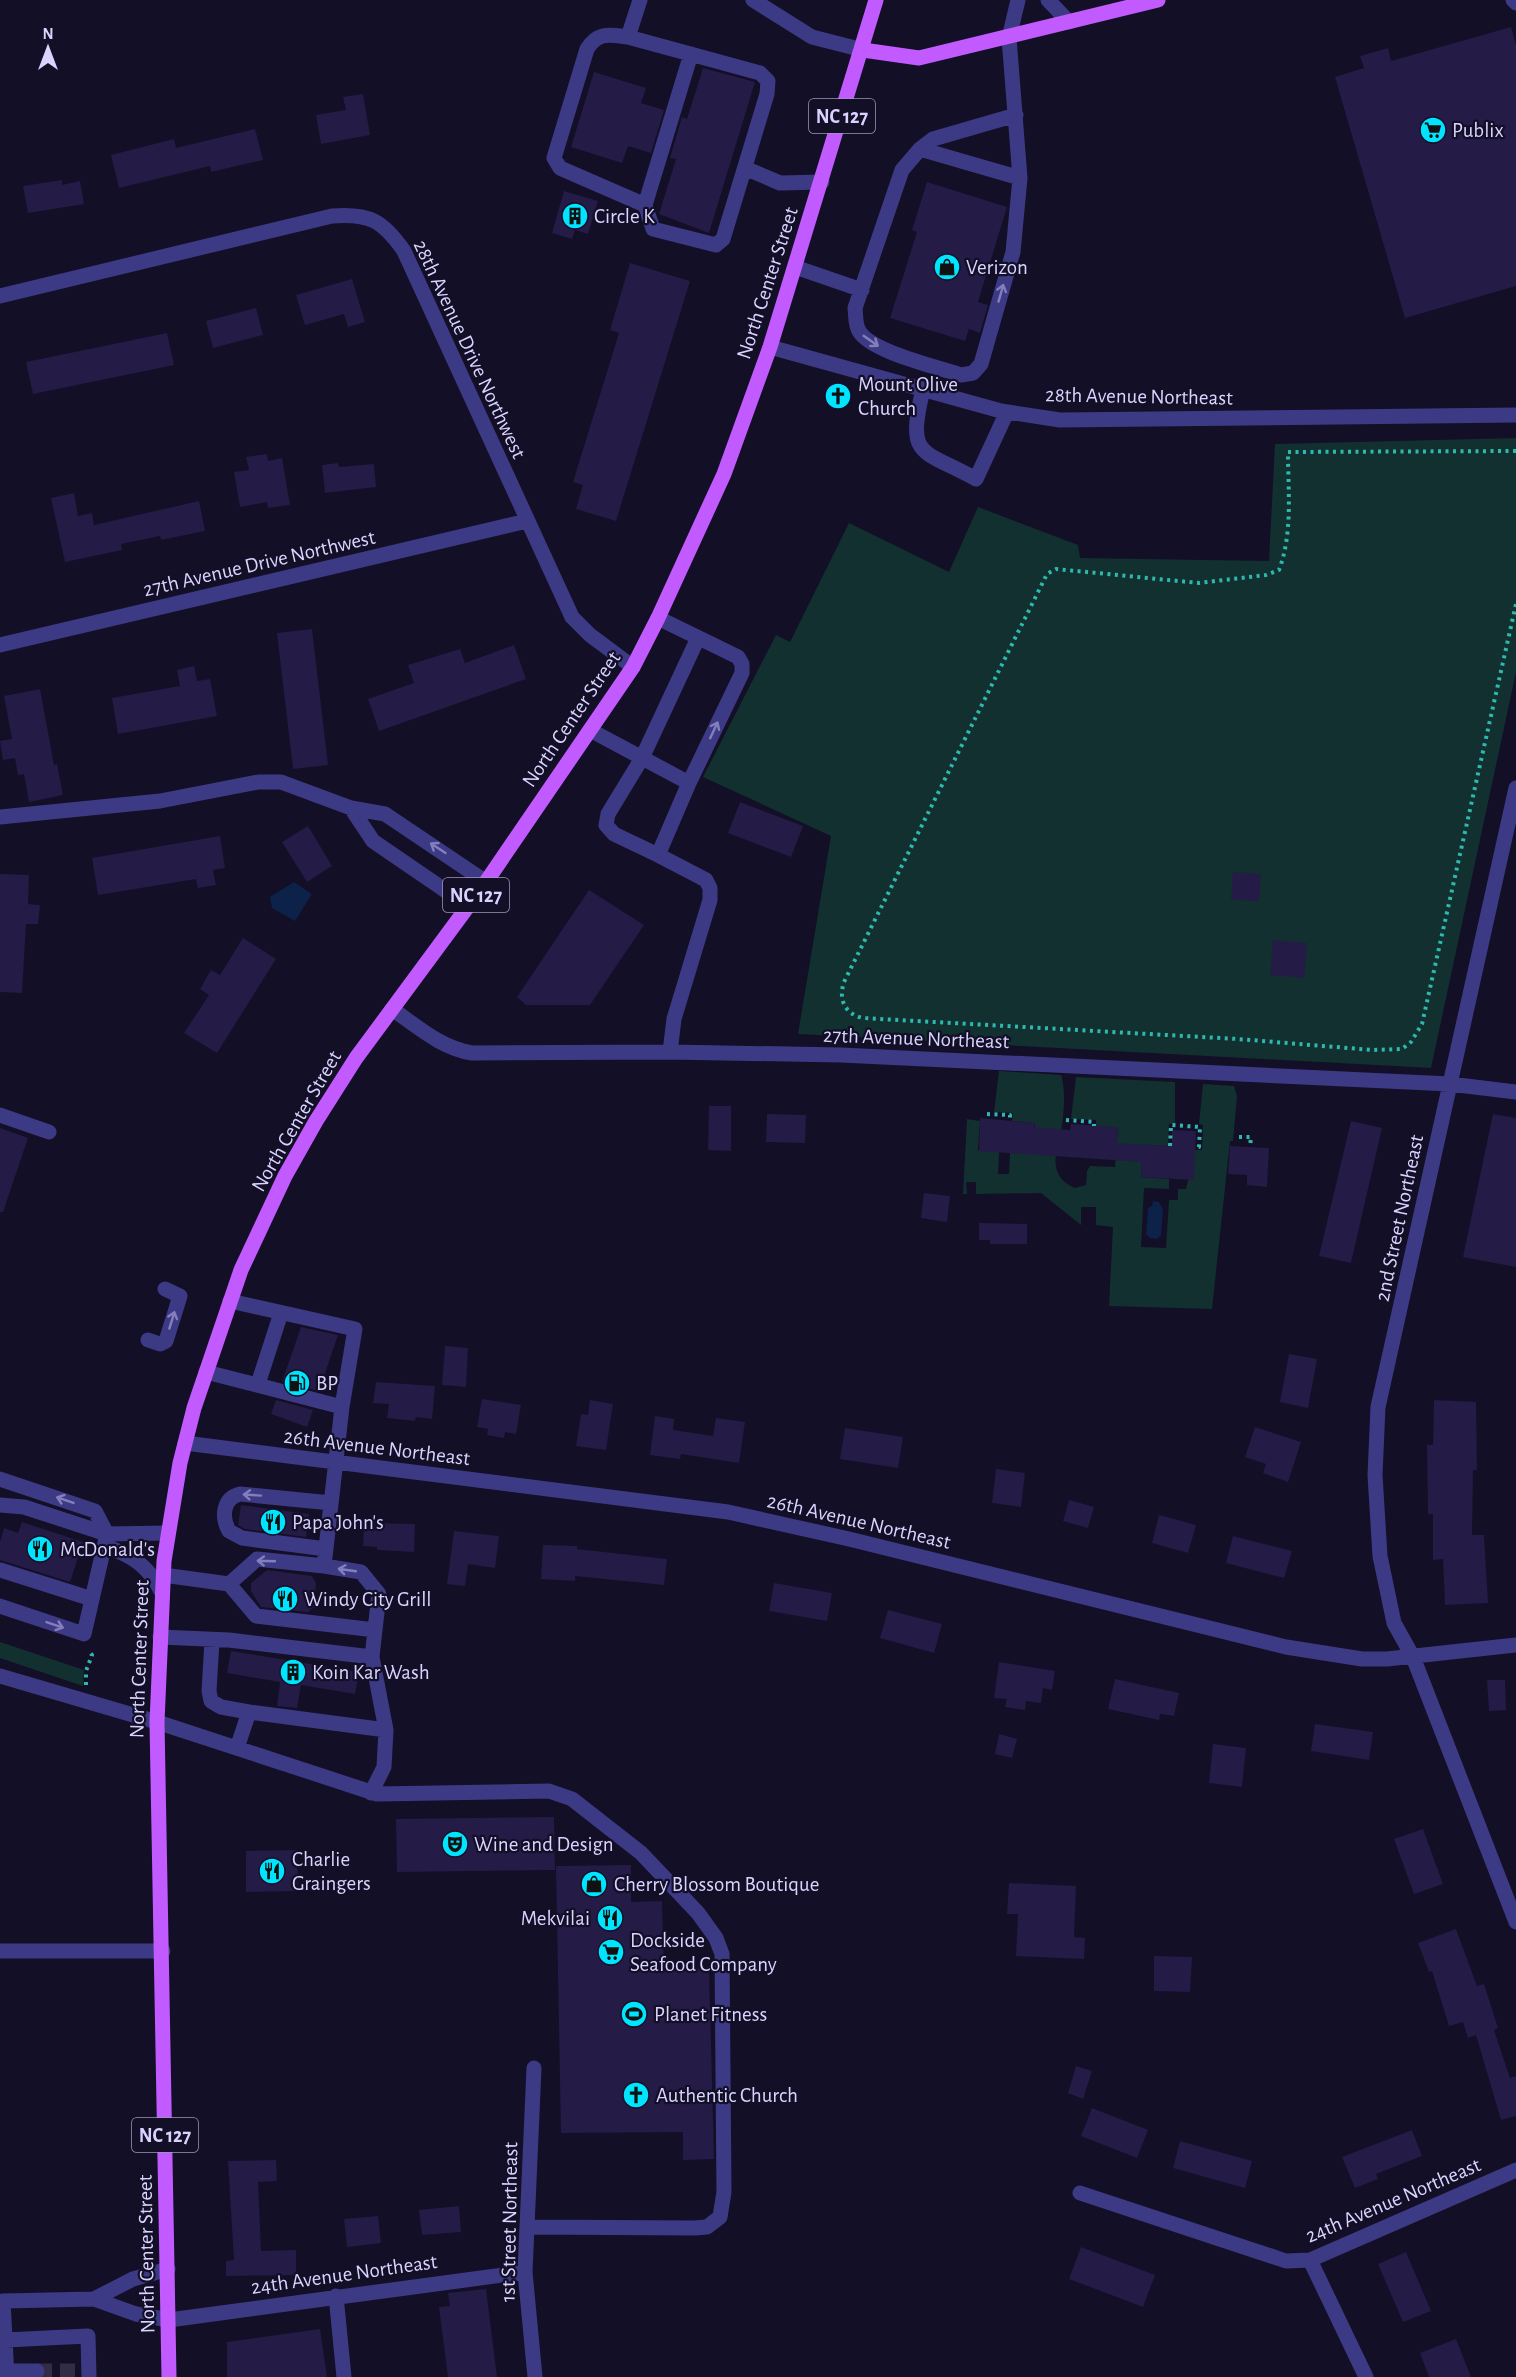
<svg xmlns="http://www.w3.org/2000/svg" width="1516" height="2377" viewBox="0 0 1516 2377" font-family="'Alegreya Sans',sans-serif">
<rect width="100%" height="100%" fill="#130f26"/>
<!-- green -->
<path fill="#12302f" d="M1516 438V672L1431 1068 798 1034 831 836 703 777 776 635 790 642 849 523 949 572 978 507 1078 545 1080 558 1269 561 1275 444Z
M999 1071 1061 1075C1066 1089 1064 1116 1061 1131 1056 1151 1047 1177 1075 1188L1086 1185 1087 1171 1090 1166 1115 1167 1118 1128 1096 1126V1120L1071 1119 1076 1077 1175 1082V1124H1169L1168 1146 1143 1145 1141 1177 1169 1179V1189L1144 1188 1141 1247 1166 1248 1169 1200H1178V1189H1186L1195 1150H1202L1203 1125 1199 1124 1203 1084 1234 1086 1237 1096 1233 1141H1230L1212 1309 1109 1306 1113 1227 1096 1225V1207H1081V1225L1041 1193 976 1194V1182H966L967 1194H963L967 1119 980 1121 978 1150 999 1152 998 1174H1009L1010 1153 1032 1154 1035 1123 1012 1121 1013 1113 994 1112Z
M0 1642 84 1670 83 1686 0 1658Z"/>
<!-- water -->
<path fill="#0c2248" d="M294 882 312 894 295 921 272 908 270 897Z
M1153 1201 1159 1202 1163 1209 1161 1235 1157 1239 1150 1238 1146 1234 1148 1208 1152 1206Z"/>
<!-- building -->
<path fill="#241b47" d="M1511 27 1516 45V286L1405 318 1335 77 1364 68 1360 56 1388 48 1391 61Z
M703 68 755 82 709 233 659 214 676 159 670 158 682 117 687 119Z
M594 72 646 88 641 103 664 110 651 153 628 146 622 163 571 147Z
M363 94 370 135 321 144 316 115 346 110 343 97Z
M255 129 263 160 211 172 210 166 119 188 111 155 174 139 176 148Z
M62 180V185L80 181 84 204 28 213 23 186Z
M927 182 1007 207 978 302 988 305 980 333 969 329 965 341 890 318 917 232 912 230Z
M564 191 598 201 588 234 575 230 572 239 552 233Z
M630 263 690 281 616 521 576 509 583 485 573 482 619 333 610 330Z
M352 279 365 322 348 327 344 314 305 325 296 295Z
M256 308 263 335 213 348 206 321Z
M167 333 174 365 33 394 26 362Z
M267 454 268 461 282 458 290 505 268 508 267 502 240 507 234 472 249 470 246 457Z
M338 463 339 467 374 464 376 487 325 493 322 465Z
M74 493 78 516 92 513 94 525 199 501 205 531 161 540 160 536 121 544 122 550 65 562 51 498Z
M312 629 328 765 293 769 277 633Z
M514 645 526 679 379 731 368 699 414 683 408 665 460 649 465 663Z
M194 666 197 681 210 679 217 716 118 734 112 698 180 686 177 670Z
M40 689 54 765 57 764 63 795 29 802 24 774 18 775 15 758 3 760 0 741 12 739 4 696Z
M740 802 803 826 791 857 728 833Z
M308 826 332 866 307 882 282 842Z
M220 836 225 868 213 870 216 885 198 888 196 879 98 895 92 858Z
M1233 872 1261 874 1259 901 1231 900Z
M0 874 29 875 28 904 40 905 38 924H26L22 993 0 992Z
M589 890 644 925 590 1005H526L517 997Z
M243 938 276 959 217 1053 184 1033 209 995 200 989 211 970 220 975Z
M1273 940 1307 943 1304 978 1270 975Z
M709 1106H731V1151L708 1150Z
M767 1114 806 1115 805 1143 766 1142Z
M1493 1114 1516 1118V1267L1463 1257Z
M980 1118 1035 1123 1034 1127 1070 1130 1071 1124 1118 1127 1117 1143 1172 1146V1130L1196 1131 1194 1180 1141 1177 1142 1162 979 1151Z
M1351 1121 1382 1128 1351 1263 1319 1256Z
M0 1128 28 1138 3 1212H0Z
M1230 1146 1269 1148 1267 1187 1247 1185V1175L1228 1174Z
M924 1193 950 1196 947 1222 921 1218Z
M979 1223 1027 1224V1244H990V1240H979Z
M301 1327 338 1335 319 1391 282 1382Z
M445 1346 468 1348 466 1387 442 1385Z
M1289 1354 1317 1359 1308 1408 1280 1402Z
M376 1382 435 1386 432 1419 416 1417 415 1421 387 1418 389 1404 373 1403Z
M482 1399 521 1405 516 1434 505 1432 504 1438 487 1435 488 1429 477 1427Z
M276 1400 313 1410 307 1427 271 1414Z
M590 1400 613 1404 606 1450 576 1446 581 1414 588 1415Z
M1434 1400 1476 1402 1477 1470H1473L1472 1535H1484L1488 1603 1445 1605 1443 1559 1433 1560V1514H1428L1427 1445H1433Z
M655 1416 674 1419 673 1430 713 1436 716 1418 745 1422 739 1463 681 1454 680 1459 650 1455Z
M1255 1427 1301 1442 1288 1482 1263 1473 1266 1464 1245 1457Z
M845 1428 903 1437 898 1468 840 1459Z
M996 1469 1025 1473 1021 1507 992 1503Z
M1069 1500 1094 1507 1088 1528 1063 1521Z
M241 1505 309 1514 306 1537 245 1529 238 1525Z
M1159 1515 1196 1525 1188 1553 1152 1543Z
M22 1522 83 1542 70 1582 0 1560V1542L4 1528 18 1533Z
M364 1523 415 1524 414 1552 377 1550V1547L363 1546Z
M454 1531 499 1536 495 1568 468 1564 465 1586 447 1584Z
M1233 1536 1292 1551 1284 1578 1226 1563Z
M543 1545 577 1546V1549L667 1559 664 1585 575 1576V1581L541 1579Z
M267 1570 312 1576 316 1583 314 1607 308 1612 261 1607 251 1591V1583Z
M774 1583 832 1593 827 1621 769 1611Z
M888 1610 942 1624 934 1653 880 1638Z
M231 1651 359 1672 355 1694 301 1685 297 1708 277 1706 280 1682 227 1673Z
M999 1662 1055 1671 1052 1690 1043 1688 1041 1703 1026 1701 1025 1710 1005 1707 1007 1699 994 1698Z
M1115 1679 1179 1693 1174 1716 1160 1714 1159 1720 1108 1709Z
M1487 1680H1505L1506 1710 1489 1711Z
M1315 1724 1373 1732 1369 1760 1311 1751Z
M999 1734 1017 1739 1012 1758 995 1754Z
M1213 1744 1246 1748 1242 1787 1209 1783Z
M554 1817 555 1870 397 1872 396 1819Z
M1423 1829 1443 1884 1414 1894 1394 1839Z
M297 1850 298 1891 246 1892V1851Z
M631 1865V1902L662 1901 664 1969 709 1968 714 2159 683 2160V2132L561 2133 556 1866Z
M1009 1883 1076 1886 1074 1937 1085 1938 1084 1959 1016 1956 1018 1914H1007Z
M1456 1929 1477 1986 1484 1984 1498 2028 1494 2030 1510 2078 1516 2076V2116L1501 2120 1476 2035 1468 2038 1463 2022 1449 2026 1432 1971 1429 1972 1418 1943Z
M1154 1956 1192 1957 1190 1992 1154 1991Z
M1076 2066 1092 2071 1083 2099 1068 2093Z
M1092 2108 1148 2130 1137 2158 1081 2136Z
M1412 2130 1422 2156 1376 2174 1378 2179 1355 2188 1342 2157Z
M1180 2141 1252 2161 1245 2188 1173 2168Z
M276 2160 277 2181 258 2182 261 2251 296 2250V2275L226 2276V2261L234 2260 228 2161Z
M459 2206 461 2232 422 2235 419 2210Z
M378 2216 381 2243 347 2247 344 2219Z
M1081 2247 1155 2275 1143 2307 1069 2279Z
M1406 2252 1431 2311 1403 2322 1378 2264Z
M486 2289 497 2377H448L439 2307 450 2306 448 2293Z
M320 2329 327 2377H227V2342Z
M1456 2339 1471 2377H1429L1420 2353Z"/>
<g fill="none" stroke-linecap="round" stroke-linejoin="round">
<!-- minor-tunnel -->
<path stroke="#312d47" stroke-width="15" stroke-dasharray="15 8" stroke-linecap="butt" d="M37 2371H78"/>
<!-- path -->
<path stroke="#2fb8b0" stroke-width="4" stroke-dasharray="3 4.5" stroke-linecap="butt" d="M1516 451 1288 452C1288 491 1293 533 1279 570L1266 575 1199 583 1056 569 1047 574 844 982C838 1000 845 1014 863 1018L1238 1039 1372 1050 1402 1049 1411 1042 1422 1024 1516 604
M987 1114 1010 1115V1120
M1066 1120 1094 1122V1126
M1239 1137H1251L1250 1147
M1170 1146 1171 1125 1200 1127 1199 1147H1195
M86 1685V1671L92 1655 88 1650"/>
<!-- minor -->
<path stroke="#3d3a85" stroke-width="15" d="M753 0 812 37 863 50
M1048 0 1069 22
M1513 0 1516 3
M628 37 760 73 768 81 767 94 723 239 716 245 653 229 645 205 560 168 554 158 587 49C598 31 610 35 628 37L640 0
M1016 115 933 139 920 149 902 170 855 308C856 316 855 324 859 331 871 352 938 367 961 375L973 373 981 364 1013 252 1020 178 1009 38 1018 0
M920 149 1020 178
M745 168 780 183 822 182
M645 205 691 54
M795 267 862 290
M0 296 332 216C370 213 383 221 404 251L572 617 590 635 633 667
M770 347 1001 411 1060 420 1516 415
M923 389C907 458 919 448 976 479L1007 412
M658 618 738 657 742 664V673L689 783
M0 645 527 521
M590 730 689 783 658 855 614 834 606 825 608 814 642 758 698 638
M1516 788 1378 1407 1375 1475 1380 1556 1394 1623 1413 1657 1516 1922
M351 808 373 841 468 906
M0 817 160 801 258 782H281L351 808 385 814 486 882
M658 855 706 880 710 888V900L674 1019 670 1052
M392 1009C418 1027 441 1048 472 1053L670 1052 841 1055 1450 1084 1516 1092
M0 1115 49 1132
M230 1301 355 1329 342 1407 324 1566 361 1572 379 1594 372 1657
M148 1340 160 1344 166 1341 180 1296 165 1289
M206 1372 342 1407
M258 1384 281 1313
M185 1443 728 1512 849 1539 1286 1647 1362 1659H1387L1516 1645
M0 1479 95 1511 107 1534 84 1634 0 1606
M0 1505 24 1507 107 1534 168 1533
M104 1546C132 1555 149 1566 162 1593
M326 1549 242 1538 229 1531C221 1517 223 1498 240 1494L331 1503
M324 1566 257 1559 229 1584 256 1616 375 1630
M0 1570 92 1599
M163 1575 229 1584
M160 1637 229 1640 372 1657 386 1730 384 1767 371 1793
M212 1641 209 1691 211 1701 221 1707 249 1712 237 1748
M0 1676 157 1722 377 1794 549 1791 572 1799 641 1853 698 1913 716 1938 722 1954 724 2192 720 2217 707 2227 695 2228 527 2227
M249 1712 386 1730
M0 1951H163
M534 2068 525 2272 535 2377
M1080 2193 1286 2261 1310 2260 1516 2170
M1310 2260 1366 2377
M168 2269 133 2279 94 2299 136 2314 169 2320 525 2272
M336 2296 344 2377
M5 2340 88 2336 89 2377
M6 2371H37
M7 2377 3 2301 94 2299"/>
<!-- major -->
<path stroke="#c25bff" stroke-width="15" d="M863 50 919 58 1158 0
M169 2377 157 1722 164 1561 180 1463 194 1408 241 1270 285 1176 316 1121 356 1058 486 882 633 667 658 618 724 474 770 347 876 0"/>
</g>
<!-- one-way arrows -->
<defs><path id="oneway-shaft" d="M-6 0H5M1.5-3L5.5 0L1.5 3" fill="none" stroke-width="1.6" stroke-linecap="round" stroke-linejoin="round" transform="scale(1.5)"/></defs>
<g stroke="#837fbc">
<use href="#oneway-shaft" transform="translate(1001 293) rotate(-74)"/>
<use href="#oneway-shaft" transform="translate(871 341) rotate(35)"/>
<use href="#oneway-shaft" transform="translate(714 730) rotate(-65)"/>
<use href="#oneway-shaft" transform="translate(438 848) rotate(-147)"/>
<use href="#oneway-shaft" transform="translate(172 1320) rotate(-73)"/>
<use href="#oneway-shaft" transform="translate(252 1495) rotate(-176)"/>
<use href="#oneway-shaft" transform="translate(65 1500) rotate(-161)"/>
<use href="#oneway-shaft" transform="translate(266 1561) rotate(-178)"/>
<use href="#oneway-shaft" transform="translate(347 1570) rotate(-172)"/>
<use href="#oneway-shaft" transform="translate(55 1625) rotate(19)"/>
</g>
<!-- icons -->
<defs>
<symbol id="supermarket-disc" viewBox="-11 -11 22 22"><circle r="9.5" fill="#00e5ff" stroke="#130f26"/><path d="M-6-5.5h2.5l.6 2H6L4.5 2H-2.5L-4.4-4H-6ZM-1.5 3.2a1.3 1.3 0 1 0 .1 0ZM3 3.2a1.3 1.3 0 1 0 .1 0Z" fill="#111"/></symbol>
<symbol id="building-disc" viewBox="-11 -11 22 22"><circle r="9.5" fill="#00e5ff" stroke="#130f26"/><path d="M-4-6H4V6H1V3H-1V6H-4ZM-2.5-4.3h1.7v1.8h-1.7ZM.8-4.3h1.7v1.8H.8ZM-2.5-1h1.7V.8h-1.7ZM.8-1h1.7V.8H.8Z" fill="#111"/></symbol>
<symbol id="shop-disc" viewBox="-11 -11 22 22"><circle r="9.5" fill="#00e5ff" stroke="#130f26"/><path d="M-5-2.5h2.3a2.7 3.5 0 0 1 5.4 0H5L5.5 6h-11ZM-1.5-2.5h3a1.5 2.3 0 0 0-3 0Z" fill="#111"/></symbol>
<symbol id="church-disc" viewBox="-11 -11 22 22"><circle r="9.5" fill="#00e5ff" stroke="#130f26"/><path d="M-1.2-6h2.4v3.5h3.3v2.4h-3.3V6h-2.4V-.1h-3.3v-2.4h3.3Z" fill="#111"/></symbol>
<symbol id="fuel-disc" viewBox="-11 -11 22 22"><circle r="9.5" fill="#00e5ff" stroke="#130f26"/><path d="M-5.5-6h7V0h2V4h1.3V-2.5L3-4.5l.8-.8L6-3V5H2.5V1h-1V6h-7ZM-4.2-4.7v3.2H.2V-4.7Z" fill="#111"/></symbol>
<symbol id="restaurant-disc" viewBox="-11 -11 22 22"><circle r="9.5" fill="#00e5ff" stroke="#130f26"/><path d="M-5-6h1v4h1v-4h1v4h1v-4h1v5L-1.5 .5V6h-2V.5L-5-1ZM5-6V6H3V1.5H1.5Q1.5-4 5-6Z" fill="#111"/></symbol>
<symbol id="theatre-disc" viewBox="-11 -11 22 22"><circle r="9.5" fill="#00e5ff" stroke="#130f26"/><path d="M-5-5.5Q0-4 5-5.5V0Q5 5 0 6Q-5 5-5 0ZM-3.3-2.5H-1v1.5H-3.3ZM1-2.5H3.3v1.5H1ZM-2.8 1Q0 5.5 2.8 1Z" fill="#111"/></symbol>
<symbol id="stadium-disc" viewBox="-11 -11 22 22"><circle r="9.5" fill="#00e5ff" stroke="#130f26"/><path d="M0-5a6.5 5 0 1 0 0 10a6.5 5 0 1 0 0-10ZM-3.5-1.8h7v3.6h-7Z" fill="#111"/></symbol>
</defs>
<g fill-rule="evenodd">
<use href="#supermarket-disc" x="1418" y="115" width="30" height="30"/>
<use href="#building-disc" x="560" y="201" width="30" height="30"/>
<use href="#shop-disc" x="932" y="252" width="30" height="30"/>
<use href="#church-disc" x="823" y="381" width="30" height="30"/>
<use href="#fuel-disc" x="282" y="1368" width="30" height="30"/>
<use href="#restaurant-disc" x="258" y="1507" width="30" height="30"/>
<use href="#restaurant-disc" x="25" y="1534" width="30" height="30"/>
<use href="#restaurant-disc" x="270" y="1584" width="30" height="30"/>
<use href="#building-disc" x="278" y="1657" width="30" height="30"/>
<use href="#theatre-disc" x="440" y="1829" width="30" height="30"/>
<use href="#restaurant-disc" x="257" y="1856" width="30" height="30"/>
<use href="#shop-disc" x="579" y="1869" width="30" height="30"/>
<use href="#restaurant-disc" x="595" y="1903" width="30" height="30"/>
<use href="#supermarket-disc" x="596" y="1937" width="30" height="30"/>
<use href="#stadium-disc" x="619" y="1999" width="30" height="30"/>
<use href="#church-disc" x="621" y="2080" width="30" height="30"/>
</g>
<g text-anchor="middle" stroke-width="4.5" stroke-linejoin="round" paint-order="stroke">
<!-- shield labels -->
<g fill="#130f26" stroke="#9e99be" stroke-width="1.5">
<rect x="809" y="99" width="66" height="34" rx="4.5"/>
<rect x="443" y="878" width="66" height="34" rx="4.5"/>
<rect x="132" y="2118" width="66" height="34" rx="4.5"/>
</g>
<g font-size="20" font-weight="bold" fill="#d9d4ff">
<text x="842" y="123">NC 127</text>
<text x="476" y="902">NC 127</text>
<text x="165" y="2142">NC 127</text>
</g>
<!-- poi labels -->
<g font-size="21" fill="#d9d4ff" stroke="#130f26" text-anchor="start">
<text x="1452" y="137">Publix</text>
<text x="594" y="223">Circle K</text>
<text x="966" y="274">Verizon</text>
<text x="858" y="391">Mount Olive<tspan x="858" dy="24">Church</tspan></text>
<text x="316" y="1390">BP</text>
<text x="292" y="1529">Papa John's</text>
<text x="60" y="1556">McDonald's</text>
<text x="304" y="1606">Windy City Grill</text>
<text x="312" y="1679">Koin Kar Wash</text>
<text x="474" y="1851">Wine and Design</text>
<text x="292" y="1866">Charlie<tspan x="292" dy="24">Graingers</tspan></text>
<text x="614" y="1891">Cherry Blossom Boutique</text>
<text x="590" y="1925" text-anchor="end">Mekvilai</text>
<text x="630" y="1947">Dockside<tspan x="630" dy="24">Seafood Company</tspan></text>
<text x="654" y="2021">Planet Fitness</text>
<text x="656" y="2102">Authentic Church</text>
</g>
<!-- street labels -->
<g font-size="21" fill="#d9d4ff" stroke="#130f26">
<text transform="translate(767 283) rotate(-72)" y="7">North Center Street</text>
<text transform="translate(470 349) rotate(65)" y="7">28th Avenue Drive Northwest</text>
<text transform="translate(1139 396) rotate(1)" y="7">28th Avenue Northeast</text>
<text transform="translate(259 563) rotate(-13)" y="7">27th Avenue Drive Northwest</text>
<text transform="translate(571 719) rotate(-56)" y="7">North Center Street</text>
<text transform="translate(916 1038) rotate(2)" y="7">27th Avenue Northeast</text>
<text transform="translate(296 1121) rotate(-60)" y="7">North Center Street</text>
<text transform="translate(1399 1218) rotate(-78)" y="7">2nd Street Northeast</text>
<text transform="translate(377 1447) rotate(7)" y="7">26th Avenue Northeast</text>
<text transform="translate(859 1521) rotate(13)" y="7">26th Avenue Northeast</text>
<text transform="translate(139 1659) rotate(-88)" y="7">North Center Street</text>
<text transform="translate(1393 2200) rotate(-23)" y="7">24th Avenue Northeast</text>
<text transform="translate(509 2222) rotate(-89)" y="7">1st Street Northeast</text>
<text transform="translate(146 2254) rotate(-91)" y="7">North Center Street</text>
<text transform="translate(344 2274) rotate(-8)" y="7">24th Avenue Northeast</text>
</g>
</g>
<!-- north arrow -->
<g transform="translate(48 48)" stroke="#130f26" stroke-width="4.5" paint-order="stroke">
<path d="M0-4.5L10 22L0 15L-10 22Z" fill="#d9d4ff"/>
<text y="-9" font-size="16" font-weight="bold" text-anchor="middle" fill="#d9d4ff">N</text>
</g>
</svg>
